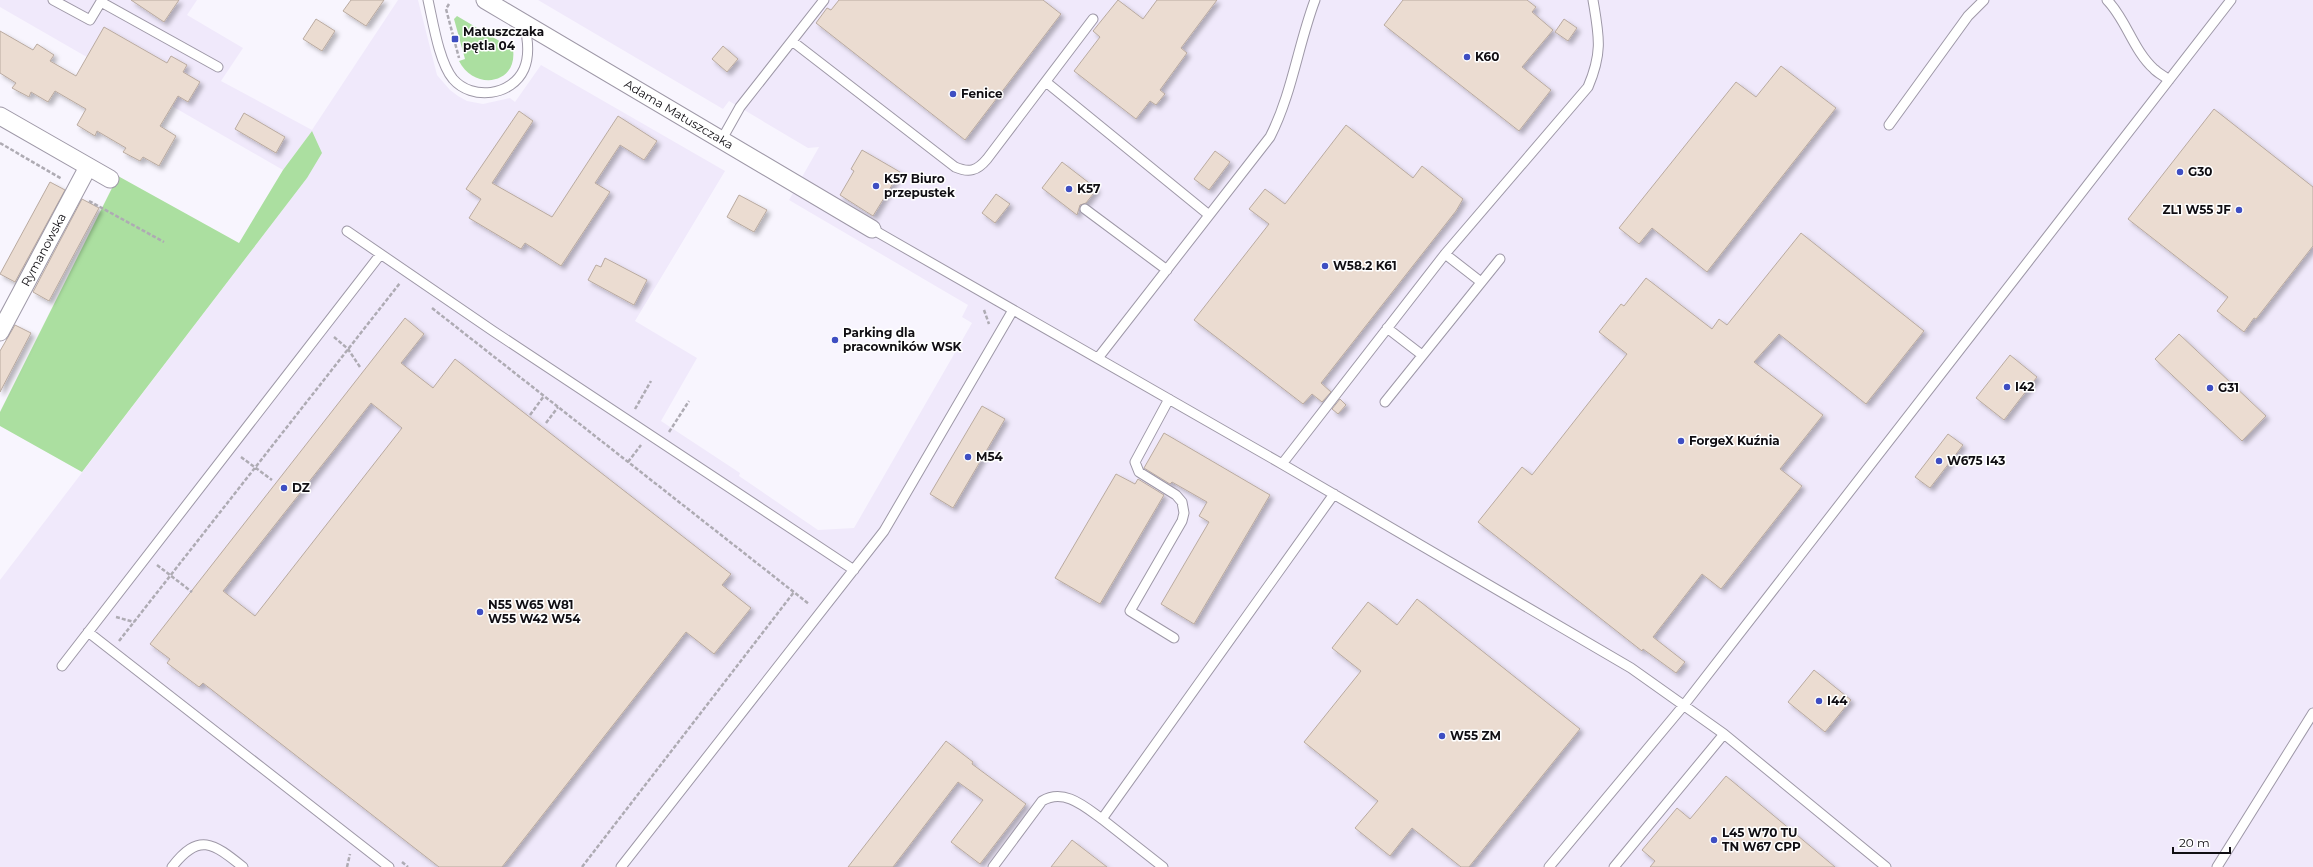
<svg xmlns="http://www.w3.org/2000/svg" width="2313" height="867" viewBox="0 0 2313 867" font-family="Montserrat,sans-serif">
<defs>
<filter id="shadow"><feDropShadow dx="3.5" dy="3.5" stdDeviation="2" flood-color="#0004"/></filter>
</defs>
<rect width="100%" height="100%" fill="#f8f5fe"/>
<!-- built -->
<path fill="#f0e9fb" d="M0 0H197L187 15 243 48 221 81 312 130 398 0H418L437 75 450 90 458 96 467 101 483 104 510 98 515 102 541 65 725 171 635 321 697 358 661 421 740 473 739 476 818 530 854 528 972 323 962 317 968 305 789 200 819 147 808 148 729 101 723 109 538 0H2313V867H0V580L307 178 312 131 283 170 0 7Z"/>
<!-- green -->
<path fill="#abdfa0" d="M457 16 513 49C518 85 474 91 459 61L465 59 454 19Z
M312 131 322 153 307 178 82 472 0 426V412L118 176 239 243 283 170Z"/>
<!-- building -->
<path fill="#ebdcd1" stroke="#b9aaa0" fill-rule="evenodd" filter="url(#shadow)" d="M131 0H179L164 22Z
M351 0H384L366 26 343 11Z
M839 0H1043L1061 14 965 140 816 23 827 8 831 10Z
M1118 0 1143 19 1157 0H1217L1181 48 1187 53 1160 90 1165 94 1156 105 1150 101 1136 119 1074 71 1100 37 1093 31Z
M1403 0H1527L1536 7 1532 12 1553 30 1522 67 1551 90 1519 131 1384 25Z
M316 19 335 31 322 51 303 39Z
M1564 19 1577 28 1568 41 1555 32Z
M104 27 167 63 171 56 187 65 183 72 200 82 188 102 178 96 160 126 176 136 159 166 143 157 140 161 123 152 126 148 97 131 95 136 77 125 86 109 55 91 48 102 31 92 29 97 12 88 16 83 0 73V31L33 50 37 44 54 55 50 61 76 76Z
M723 46 738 59 727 72 712 59Z
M1781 66 1836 108 1707 272 1652 228 1639 244 1619 228 1736 82 1756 97Z
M2214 109 2313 187V246L2256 319 2254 318 2244 332 2217 311 2228 297 2128 219Z
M519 111 533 121 492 183 552 217 618 116 657 141 644 160 620 145 595 183 610 192 561 266 525 243 521 249 469 218 481 199 466 189Z
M244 113 285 137 276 153 235 129Z
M1346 125 1413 178 1422 166 1463 199 1456 211 1321 383 1331 392 1322 402 1312 394 1303 404 1194 320 1269 224 1249 209 1265 189 1285 204Z
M862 150 900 172 873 216 840 195 854 171 851 169Z
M1215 151 1230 162 1209 190 1194 179Z
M1062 162 1097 189 1086 203 1080 205 1077 215 1042 188Z
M50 182 65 190 15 282 0 274Z
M996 194 1010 204 995 223 982 213Z
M739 195 767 210 754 232 727 217Z
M82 199 99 208 49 301 33 292Z
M1801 233 1924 331 1866 404 1779 334 1754 362 1823 415 1780 469 1802 486 1721 589 1702 574 1653 637 1685 662 1676 673 1643 649 1642 651 1478 522 1522 467 1532 475 1627 354 1599 332 1621 304 1624 306 1646 278 1712 329 1719 319 1727 325Z
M605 258 647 280 634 305 588 280 596 265 601 267Z
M405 318 424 334 401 363 433 388 455 359 731 574 722 585 751 608 714 654 686 632 502 867H439L203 683 199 687 167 663 170 659 150 644ZM371 403 402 428 255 616 223 591Z
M15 325 31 333 0 392V351Z
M2179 334 2266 416 2242 441 2155 359Z
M2010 355 2037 377 2004 420 1976 398Z
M1340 399 1346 405 1338 414 1332 409Z
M982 406 1005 419 953 508 930 494Z
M1164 433 1270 495 1194 624 1161 604 1209 522 1199 516 1207 502 1172 482 1170 484 1144 468Z
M1948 434 1963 445 1930 488 1915 477Z
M1116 474 1135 484 1138 479 1164 495 1100 604 1055 578Z
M1417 599 1580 729 1469 867H1461L1412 828 1390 856 1355 828 1378 801 1304 742 1361 671 1332 648 1368 602 1397 625Z
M1814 670 1851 700 1825 732 1788 702Z
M946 741 973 762 972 764 1026 804 980 864 951 842 983 800 958 782 893 867H848Z
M1726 776 1791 830 1835 867H1650L1655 861 1642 850 1677 808 1690 819Z
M1072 840 1107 867H1051Z"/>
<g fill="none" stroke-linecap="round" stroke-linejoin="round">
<defs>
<path id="service" d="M53 0 90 20 102 0
M428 0C433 22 439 62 453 79 472 101 512 96 524 69 530 55 528 39 524 24
M2107 0C2126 19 2133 50 2154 69 2158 73 2164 76 2169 80
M101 2 218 67
M792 41 955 167C969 173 977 171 987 159L1093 19
M1046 82 1209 215
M1889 125 1968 16 1984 0
M722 139 740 107 824 0
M1085 209 1167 270
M872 229 1282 464 1631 668 1724 734 1886 867
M347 231 493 331 854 570
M1445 254 1481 282
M1387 328 1422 355
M1098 358 1270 137C1292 94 1298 45 1315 0
M1169 399 1135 462 1139 472 1176 495 1182 502 1184 513 1182 521 1130 611 1174 638
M1385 402 1500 259
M1282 464 1445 254 1588 87C1603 52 1599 36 1593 0
M88 632 389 867
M62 666 380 255
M172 867C199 832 213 843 243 867
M621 867 884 531 1013 310
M993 867 1042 801C1064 788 1084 806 1102 819
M1163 867 1102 819 1334 494
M1549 867 1684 705 2231 0
M1614 867 1724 734
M2217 867 2313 713"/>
<g id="minor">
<path id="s1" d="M485 0 872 229"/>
<path d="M0 116 110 179"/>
<path id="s2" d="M0 332 88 167"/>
</g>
</defs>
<!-- service casing -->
<use href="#service" stroke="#9e98a7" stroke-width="11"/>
<!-- minor casing -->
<use href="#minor" stroke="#9e98a7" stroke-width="19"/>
<!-- path -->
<path stroke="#aeabb3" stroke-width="2.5" stroke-dasharray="4 2" stroke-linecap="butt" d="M449 4 446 9 459 58
M0 143 62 179
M89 201 164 242
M432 308 809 604
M984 310 989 324
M334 337 348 349 360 367
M635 409 651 381
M530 415 544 396
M546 423 558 407
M669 432 689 401
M241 457 272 480
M628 462 641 445
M157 565 192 592
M116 617 134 622
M119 641 400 283
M402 862 408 867
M347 867 350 854
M582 867 794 592"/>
<!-- service -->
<use href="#service" stroke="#fff" stroke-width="9"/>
<!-- minor -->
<use href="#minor" stroke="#fff" stroke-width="17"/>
</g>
<!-- markers -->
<g fill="#3e4ec2" stroke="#fff" stroke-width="1.5">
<rect x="451" y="35" width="8" height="8" rx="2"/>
<circle cx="1467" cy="57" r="4"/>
<circle cx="953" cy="94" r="4"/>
<circle cx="2180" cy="172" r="4"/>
<circle cx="876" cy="186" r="4"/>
<circle cx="1069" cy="189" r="4"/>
<circle cx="2239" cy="210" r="4"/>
<circle cx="1325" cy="266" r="4"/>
<circle cx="835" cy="340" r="4"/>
<circle cx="2007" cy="387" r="4"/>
<circle cx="2210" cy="388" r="4"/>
<circle cx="1681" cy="441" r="4"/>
<circle cx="968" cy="457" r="4"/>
<circle cx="1939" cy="461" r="4"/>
<circle cx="284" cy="488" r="4"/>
<circle cx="480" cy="612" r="4"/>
<circle cx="1819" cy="701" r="4"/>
<circle cx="1442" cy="736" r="4"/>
<circle cx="1714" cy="840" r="4"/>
</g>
<g text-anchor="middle" stroke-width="3" stroke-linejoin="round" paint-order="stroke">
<!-- poi labels -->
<g font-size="12" font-weight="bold" fill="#100e13" stroke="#fff" text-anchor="start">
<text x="463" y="36">Matuszczaka<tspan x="463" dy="14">pętla 04</tspan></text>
<text x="1475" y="61">K60</text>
<text x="961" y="98">Fenice</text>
<text x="2188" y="176">G30</text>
<text x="884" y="183">K57 Biuro<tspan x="884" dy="14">przepustek</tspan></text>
<text x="1077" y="193">K57</text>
<text x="2231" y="214" text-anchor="end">ZL1 W55 JF</text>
<text x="1333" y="270">W58.2 K61</text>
<text x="843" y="337">Parking dla<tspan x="843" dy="14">pracowników WSK</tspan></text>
<text x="2015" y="391">I42</text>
<text x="2218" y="392">G31</text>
<text x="1689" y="445">ForgeX Kuźnia</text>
<text x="976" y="461">M54</text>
<text x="1947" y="465">W675 I43</text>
<text x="292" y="492">DZ</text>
<text x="488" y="609">N55 W65 W81<tspan x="488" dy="14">W55 W42 W54</tspan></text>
<text x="1827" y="705">I44</text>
<text x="1450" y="740">W55 ZM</text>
<text x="1722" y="837">L45 W70 TU<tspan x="1722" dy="14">TN W67 CPP</tspan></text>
</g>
<!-- street labels -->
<g font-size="12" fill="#100e13" stroke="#fff">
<text dy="4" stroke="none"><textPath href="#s1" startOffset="225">Adama Matuszczaka</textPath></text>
<text dy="4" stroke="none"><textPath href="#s2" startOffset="93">Rymanowska</textPath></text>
</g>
</g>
<!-- scale -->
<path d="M2173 847v6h57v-6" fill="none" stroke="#100e13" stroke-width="2"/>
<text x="2179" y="847" font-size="12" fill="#100e13" stroke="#ffffff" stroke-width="3" paint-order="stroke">20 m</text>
</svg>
